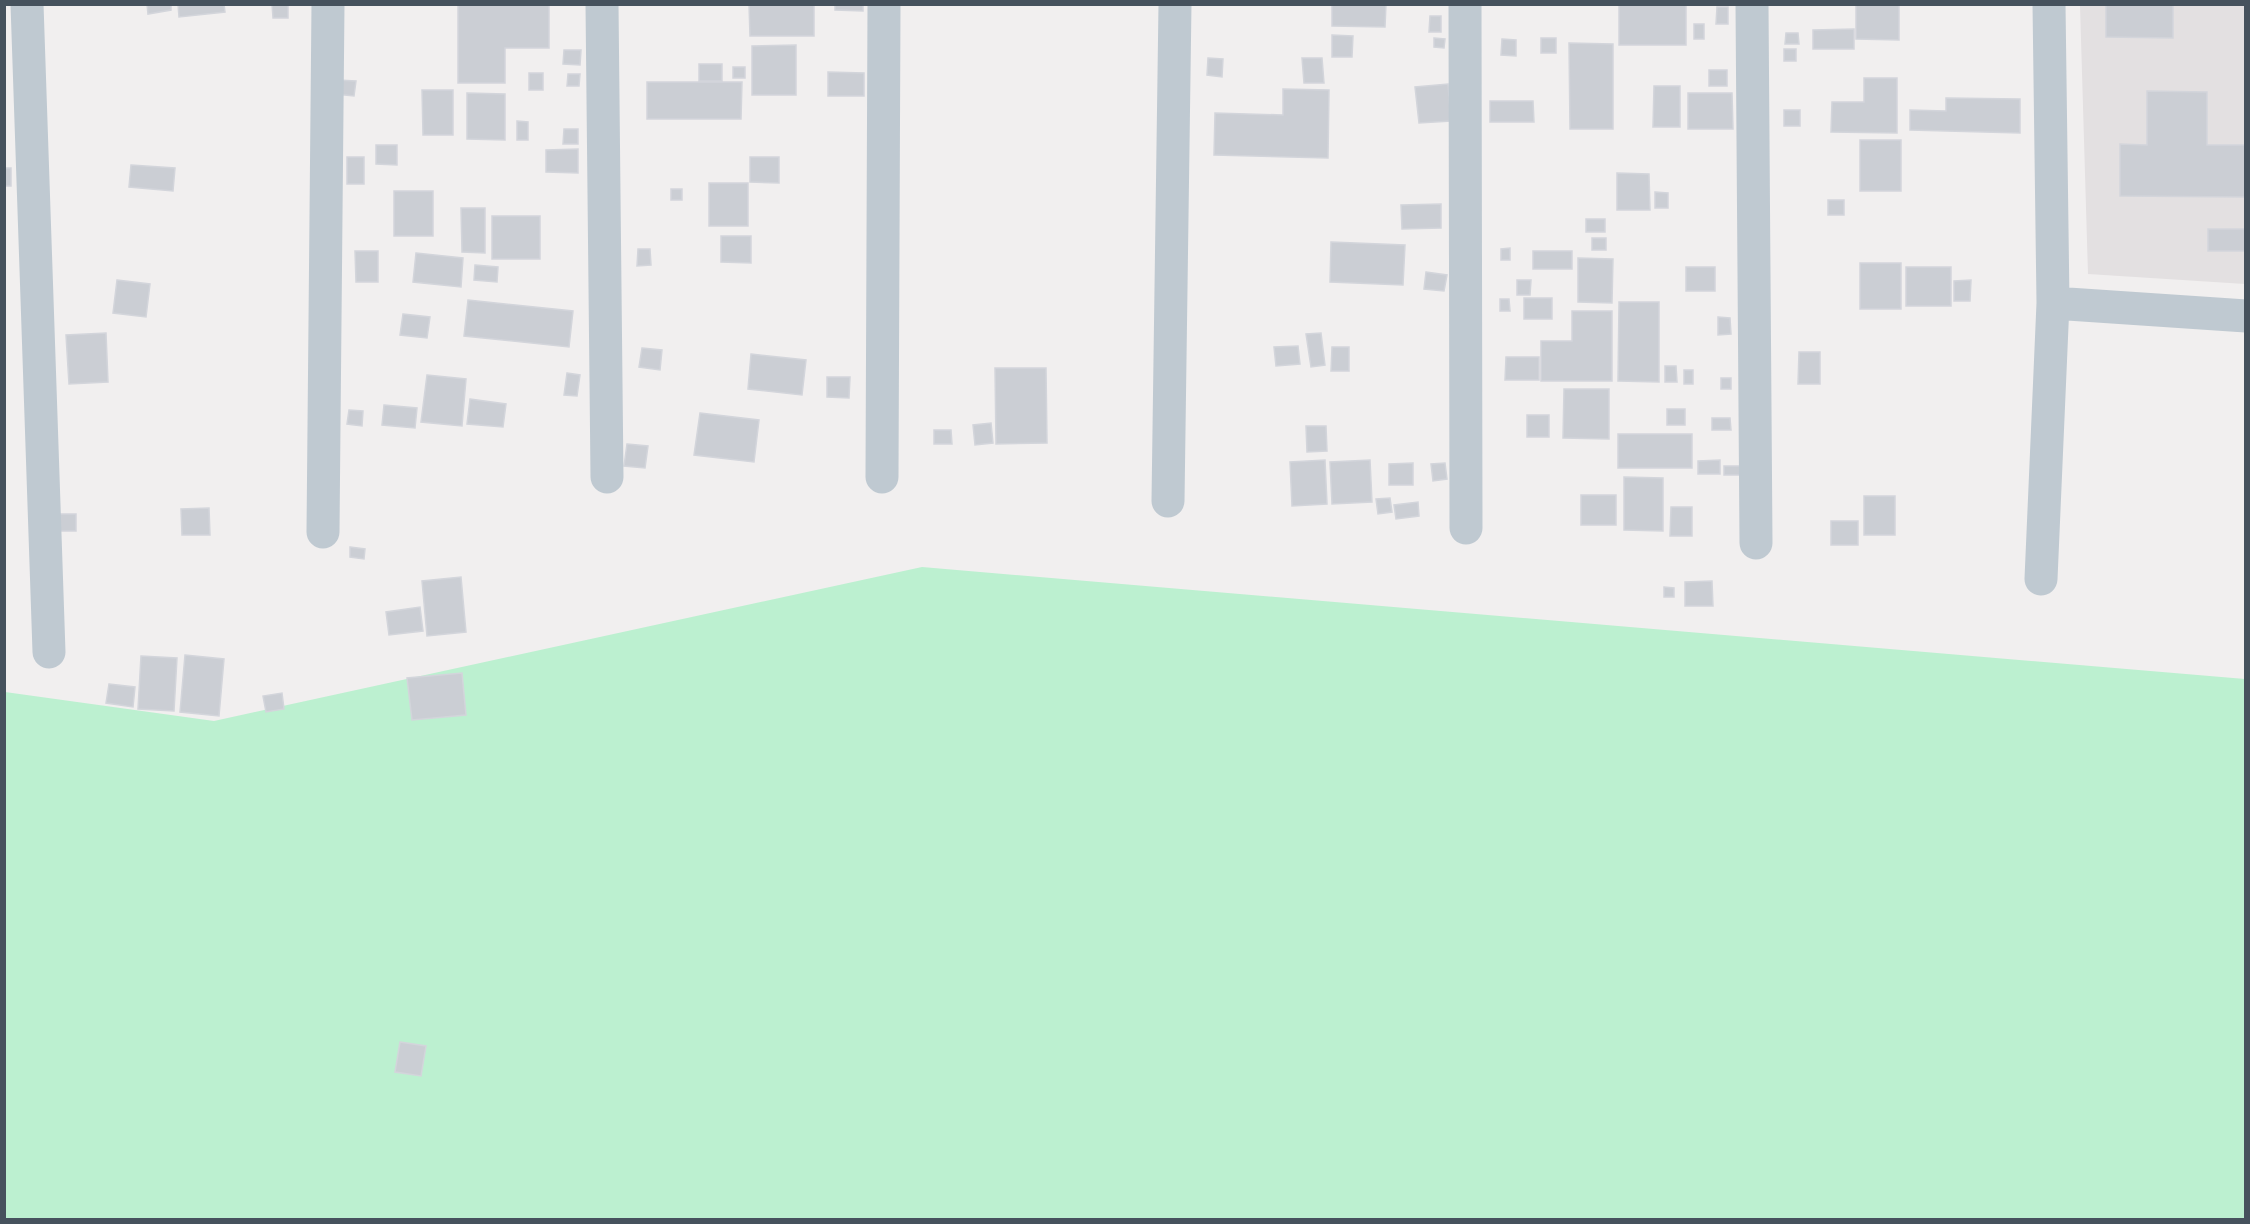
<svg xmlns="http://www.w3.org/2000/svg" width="2250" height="1224" viewBox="0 0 2250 1224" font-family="'Golos Text',sans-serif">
<rect width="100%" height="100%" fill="#f1efef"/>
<!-- education -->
<path fill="#e3e0e1" d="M2080 5H2245V284L2088 274Z"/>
<!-- green -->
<path fill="#bcf0d0" d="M922 567 2245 679V1219L5 1220V692L214 721Z"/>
<!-- building -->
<path fill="#cbced4" stroke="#d3d5db" stroke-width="1.5" d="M147 4H171V10L148 14Z
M178 4H224L225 12 179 17Z
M272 4H288V18H273Z
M458 4H549V48H505V83H458Z
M749 4H814V36H750Z
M835 4H863V11L835 10Z
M1332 4H1386L1385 27 1332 26Z
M1619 4H1686V45H1619Z
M1856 4H1899V40L1856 39Z
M2106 4H2173V38L2106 37Z
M1717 7H1728V24H1716Z
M1430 16H1441V32H1429Z
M1694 24H1704V39H1694Z
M1854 29V49H1813V30Z
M1786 33H1798L1799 44H1785Z
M1332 35 1353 36 1352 57H1332Z
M1434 38 1445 39 1444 48 1434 47Z
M1541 38H1556V53H1541Z
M1502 39 1516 40V56L1501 55Z
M1569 43 1613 44V129H1570Z
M796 45V95H752V46Z
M1784 49H1796V61H1784Z
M564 50H581L580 65 563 64Z
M1208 58 1223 59 1222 77 1207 75Z
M1302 58H1322L1324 83H1304Z
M699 64H722V81H699Z
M733 67H745V78H733Z
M1709 70H1727V86H1709Z
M828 72 864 73V96H828Z
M529 73H543V90H529Z
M568 74H580L579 86H567Z
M1864 78H1897V133L1831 132 1832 102H1864Z
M337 80 356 81 354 96 335 94Z
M647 82H742L741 119H647Z
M1448 84 1451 121 1419 123 1415 87Z
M1654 86H1680V127H1653Z
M1283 89 1329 90 1328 158 1214 155 1215 113 1283 115Z
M422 90H453V135H423Z
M2147 91 2207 92V145H2246V197L2120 196V144L2147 145Z
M467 93 505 94V140L467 139Z
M1688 93H1732L1733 129H1688Z
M1946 98 2020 99V133L1910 130V110L1946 111Z
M1490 101H1533L1534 122H1490Z
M1784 110H1800V126H1784Z
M517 121 528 122V140H517Z
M564 129H578V144H563Z
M1860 140H1901V191H1860Z
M376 145H397V165L376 164Z
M578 149V173L546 172V150Z
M347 157H364V184H347Z
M750 157H779V183L750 182Z
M131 165 175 168 173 191 129 187Z
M4 168H11V186H4Z
M1617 173 1649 174 1650 210H1617Z
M709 183H748V226H709Z
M671 189H682V200H671Z
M394 191H433V236H394Z
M1655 192 1668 193V208H1655Z
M1828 200H1844V215H1828Z
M1441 204V228L1402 229 1401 205Z
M461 208H485V253L462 252Z
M492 216H540V259H492Z
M1586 219H1605V232H1586Z
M2208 229H2246V251H2208Z
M721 236H751V263L721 262Z
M1592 238H1606V250H1592Z
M1331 242 1405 245 1403 285 1330 282Z
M1510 248V260H1501V249Z
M638 249H650L651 265 637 266Z
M355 251H378V282H356Z
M1533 251H1572V269H1533Z
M416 253 463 258 461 287 413 282Z
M1578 258 1613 259 1612 303 1578 302Z
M1860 263H1901V309H1860Z
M475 265 498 267 497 282 474 280Z
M1686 267H1715V291H1686Z
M1906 267H1951V306H1906Z
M1426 272 1447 275 1444 291 1424 289Z
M117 280 150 284 146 317 113 313Z
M1517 280H1531L1530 295H1517Z
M1971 280 1970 301H1954V281Z
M1524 298H1552V319H1524Z
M1500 299H1509L1510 311H1500Z
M468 300 573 311 569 347 464 336Z
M1619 302H1659V382L1618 381Z
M1572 311H1612V381H1541V341H1572Z
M403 314 430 317 427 338 400 335Z
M1718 317 1730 318 1731 334 1718 335Z
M106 333 108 382 69 384 66 335Z
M1321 333 1325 365 1311 367 1306 334Z
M1298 346 1300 364 1276 366 1274 347Z
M1332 347H1349V371H1331Z
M642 348 662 350 660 370 639 367Z
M1799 352H1820V384H1798Z
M751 354 806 360 802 395 748 389Z
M1506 357H1539V380H1505Z
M1665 366H1676L1677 382H1665Z
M995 368H1046L1047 443 996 444Z
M1684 370H1693V384H1684Z
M567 373 580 375 577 396 564 395Z
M427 375 466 379 462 426 421 422Z
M827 377H850L849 398 827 397Z
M1721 378H1731V389H1721Z
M1564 389H1609V439L1563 438Z
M470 399 506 404 503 427 467 424Z
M384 405 417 408 415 428 382 425Z
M1667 409H1685V425H1667Z
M349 410 363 411 362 426 347 424Z
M700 413 759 420 754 462 694 455Z
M1527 415H1549V437H1527Z
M1712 418H1730L1731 430H1712Z
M991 423 993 443 975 445 973 425Z
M1306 426H1326L1327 451 1307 452Z
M934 430H951L952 444H934Z
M1618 434H1692V468H1618Z
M627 444 648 446 645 468 624 466Z
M1325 460 1327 504 1292 506 1290 462Z
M1370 460 1372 502 1332 504 1330 462Z
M1720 460V474H1698V461Z
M1413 463V485H1389V464Z
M1445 463 1447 479 1433 481 1431 464Z
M1724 466H1740V475H1724Z
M1624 477 1663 478V531L1624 530Z
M1581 495H1616V525H1581Z
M1864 496H1895V535H1864Z
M1390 498 1392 512 1378 514 1376 499Z
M1418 502 1419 516 1396 519 1394 505Z
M1671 507H1692V536H1670Z
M209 508 210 535H182L181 509Z
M59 514H76V531H58Z
M1831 521H1858V545H1831Z
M350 547 365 549 364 559 350 557Z
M461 577 466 632 427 636 422 581Z
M1712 581 1713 606H1685V582Z
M1664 587 1674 588V597H1664Z
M420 607 423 631 389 635 386 612Z
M185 655 224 659 219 716 180 712Z
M141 656 177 658 174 711 138 709Z
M462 673 466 715 412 720 407 678Z
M109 684 135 687 133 707 106 703Z
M282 693 284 709 266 712 263 696Z
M400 1042 426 1046 421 1076 395 1072Z"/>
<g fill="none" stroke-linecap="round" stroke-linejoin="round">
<!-- minor -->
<path stroke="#bfc9d1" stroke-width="33" d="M27 4 49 652
M602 4 607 477
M1465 4 1466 528
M1752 4 1756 543
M2049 4 2053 303 2246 316
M882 477 884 4
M1168 501 1175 4
M323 532 328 4
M2041 579 2053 303"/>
</g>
<!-- border -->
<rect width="2250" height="1224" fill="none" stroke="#46525d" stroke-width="12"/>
</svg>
